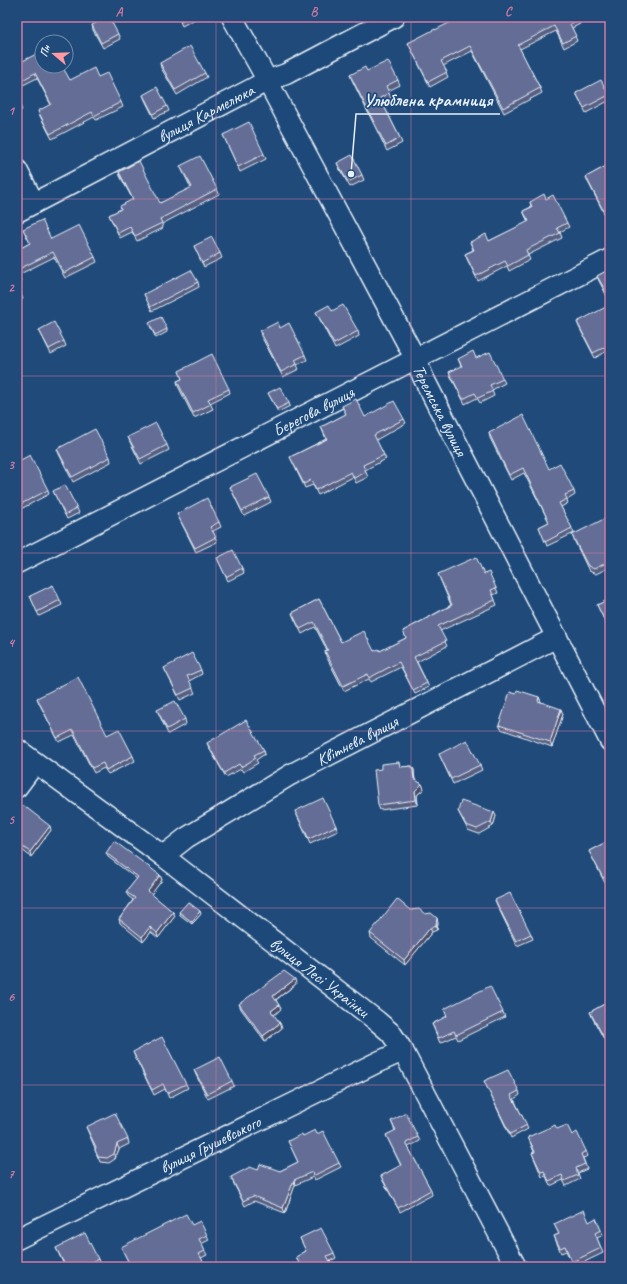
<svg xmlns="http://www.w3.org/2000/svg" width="627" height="1284" viewBox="0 0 627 1284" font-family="Caveat,sans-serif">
<rect width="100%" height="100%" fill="#1f4a7a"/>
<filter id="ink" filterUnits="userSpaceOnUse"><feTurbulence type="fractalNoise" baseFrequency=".025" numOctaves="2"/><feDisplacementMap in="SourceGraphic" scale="8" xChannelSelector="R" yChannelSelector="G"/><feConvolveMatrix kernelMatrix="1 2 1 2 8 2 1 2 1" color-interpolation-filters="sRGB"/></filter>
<g filter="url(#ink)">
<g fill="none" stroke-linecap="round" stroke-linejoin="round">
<defs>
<g id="minor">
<path id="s1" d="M232 17 260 67 415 358 424 379 610 741"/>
<path d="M17 170 34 203"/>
<path id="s2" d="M17 212 267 81 286 74 394 17"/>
<path id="s3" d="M17 563 610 259"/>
<path id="s4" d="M17 749 163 856 377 1021 391 1033 403 1051 516 1267"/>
<path d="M17 787 35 763"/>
<path id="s5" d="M163 856 186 838 290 775 557 637"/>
<path id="s6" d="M17 1239 378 1062 403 1051"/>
</g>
</defs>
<!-- minor casing -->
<use href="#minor" stroke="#e8f1f8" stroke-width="23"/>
<!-- minor -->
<use href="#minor" stroke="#1f4a7a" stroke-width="20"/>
</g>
<!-- wall -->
<path fill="#565e81" stroke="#e8f1f8" d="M178 17H199L182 26Z
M578 20 580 24 572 28 577 41 564 48 556 31 520 49 540 88 542 93 504 113 472 51 443 66 448 77 430 87 408 43 435 30Z
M17 22 19 27 17 28Z
M92 25 118 34 120 39 103 48 93 30Z
M160 63 205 73 207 77 177 95 161 68Z
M17 64 70 80 98 77 121 102 123 107 96 120 94 117 52 139 40 116 38 111 51 105 37 78 17 88Z
M367 71 398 80 400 85 388 91 391 98 382 102 400 138 402 143 387 151 352 80 350 75Z
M576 93 609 95 610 100 586 113Z
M143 95 167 106 169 111 154 118 145 100Z
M17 99 22 110 17 113Z
M223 135 264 154 266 159 240 172Z
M337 163 362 175 364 180 350 187 339 168Z
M610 164V217L607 219 588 182 586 177Z
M180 166 217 189 219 194 162 224 163 228 137 241 132 232 120 238 109 215 121 209 133 200 120 176 119 172 160 203 191 188Z
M546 199 567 223 569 227 560 232 562 238 528 255 530 260 509 271 507 266 478 281 467 259 465 254 473 250 470 242 489 241 528 222 523 211 531 207 530 202Z
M23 229 51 239 95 257 97 262 65 278 54 257 18 275 21 281 17 284V250L30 243Z
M194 246 220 253 222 258 204 267Z
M610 269V300H609L599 281 597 276Z
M198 282 199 287 152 311 144 294Z
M17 285 23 299 17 302Z
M610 309V357L607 351 595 358 579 327 577 322Z
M332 311 358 331 359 336 335 349 318 316 316 312Z
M150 326 167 329V332L156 338Z
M280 328 305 355 307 360 297 365 299 369 283 377 261 336 260 331Z
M39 330 64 341 66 346 51 354Z
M476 358 503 379 505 383 492 390 494 396 480 403 477 398 465 404 451 377 449 372 461 366 458 359Z
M179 371 229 389 230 393 210 403 213 409 194 418 178 386 177 381 182 379Z
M268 393 289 403 290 406 278 412Z
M342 406 365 417 404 419 406 423 376 440 386 459 365 470 368 477 356 483 353 477 318 495 313 485 305 488 290 457 326 439 321 427 346 414Z
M489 433 549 469 574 491 575 495 567 500 568 503 561 507 574 533 547 546 539 527 549 522 524 473 511 480 490 438Z
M128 437 167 445 169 450 141 464 130 442Z
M57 449 110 457 111 462 73 482 59 454Z
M17 462 48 490 49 494 17 511Z
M230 487 269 497 271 502 244 516Z
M53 491 77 508 79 513 67 519Z
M177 514 219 522 221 527 213 531 217 542 196 552Z
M610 518V567L596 574 589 571 574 540 572 535Z
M217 558 242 568 244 573 228 581Z
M438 574H484L496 588 498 593 493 595 497 605 440 631 447 646 417 662 427 683 429 687 415 694 401 667 371 682 369 679 344 691 326 656 325 651 327 650 315 627 302 634 294 618 292 613 319 599 341 642 374 651H380L406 638 403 631 451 605Z
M30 596 60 600 62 605 39 616Z
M610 599V632L597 605Z
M164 668 201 670 202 674 189 681 195 693 180 700Z
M516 694 539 697 541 702 563 714 552 747 501 729 499 725Z
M37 698 107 735 133 756 135 761 108 774 104 768 94 773 74 735 59 742 39 703Z
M157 710 185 719 186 724 168 734Z
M207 743 264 750 265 754 256 760 258 763 243 772 241 769 226 777 209 748Z
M439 754 480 765 482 770 453 784Z
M412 766 414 770 415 780 422 784 424 789 417 795 418 805 380 810 378 805 401 767Z
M295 811 336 826 338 831 310 844Z
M458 811 496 816 493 826 479 834 468 830 460 815Z
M17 813 51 830 31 857 17 846Z
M610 840V880L605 883 589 851Z
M106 853 160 875 162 880 151 894 173 912 175 916 158 938 151 932 143 942 120 923 119 919 133 900 128 896 126 892 137 879 108 857Z
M495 900 531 934 533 939 517 946 497 905Z
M410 910 425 914 438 923 437 930 432 932 405 965 371 938 370 933Z
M179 912 201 914 192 924 180 915Z
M296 984 276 1000 281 1009 274 1015 282 1028 265 1041 241 1009 239 1004Z
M610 1001V1050L593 1019 590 1012Z
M444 1009 503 1012 505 1017 458 1040 456 1036 440 1043 432 1024 447 1017Z
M133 1052 186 1084 188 1088 169 1098 165 1089 154 1095 135 1057Z
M194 1070 232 1081 234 1086 208 1099 196 1075Z
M484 1081 519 1091 520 1095 514 1099 528 1129 511 1138Z
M391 1121 418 1137 420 1141 408 1147 431 1190 432 1195 400 1212 383 1181 381 1176 401 1166 386 1135 395 1131Z
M86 1127 128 1139 129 1144 119 1149 115 1159 109 1163 100 1162 95 1150V1148Z
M557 1129 572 1135 586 1151 588 1156 583 1158 587 1169 578 1173 580 1179 566 1186 563 1180 550 1186 546 1176 542 1177 534 1158 532 1153 534 1152 528 1137Z
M317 1134 339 1163 341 1167 315 1180 313 1177 295 1185 285 1213 254 1201 245 1206 233 1182 231 1177 258 1170 280 1171 298 1162 288 1141 303 1136Z
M589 1222 601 1230 603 1235 597 1238 603 1253 574 1267 566 1251 561 1253 556 1241 554 1236 559 1234 554 1224Z
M192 1225 207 1235 209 1240 201 1244 207 1255 201 1258 204 1266 203 1267H131L121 1247Z
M300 1238 334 1253 336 1258 330 1261 333 1267H301L296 1257 306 1251Z
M56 1248 98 1259 100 1264 94 1267H65Z"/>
<!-- shaded-wall -->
<path fill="#464c69" stroke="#e8f1f8" d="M539 697 541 702 539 706 538 701Z
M561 709 563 714 552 747 550 742Z
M412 766 414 770 415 784 414 779Z
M422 784 424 789 417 795 418 805 416 800 415 791Z
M494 812 496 816 493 826 491 822Z
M50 826 51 830 31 857 30 852Z
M160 875 162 880 150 896 148 891Z
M200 911 201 914 192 924V922Z
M173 912 175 916 158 938 157 933Z
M437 918 438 923 437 930 436 925Z
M150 927 151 932 143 942 142 937Z
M430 928 432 932 405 965 404 960Z
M295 979 296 984 274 1001 273 996Z
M279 1005 281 1009 273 1016 271 1011Z
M280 1023 282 1028 265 1041 263 1036Z
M117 1144 119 1149 115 1159 114 1154Z
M294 1180 295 1185 285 1213 283 1208Z"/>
<!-- building -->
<path fill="#646d96" stroke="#e8f1f8" d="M107 17H109L118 34 101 43 92 25Z
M179 17H188L181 21Z
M461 17H577L578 20 570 24 576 36 563 43 554 26 518 45 540 88 503 108 470 46 441 61 447 72 428 82 408 43 435 29V30Z
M190 46 205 73 175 90 160 63Z
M42 51V66H62L70 80 94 68 98 77 107 73 121 102 94 116 92 112 50 134 38 111 51 104 35 73 17 83V64Z
M388 61 398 80 386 86 389 93 380 98 400 138 386 146 350 75 365 67 367 71Z
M601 80 609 95 584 108 576 93Z
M157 87 167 106 153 114 143 95Z
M17 99 20 105 17 107Z
M249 122 264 154 238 167 223 135Z
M352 155 362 175 348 182 337 163Z
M200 156 217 189 160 219 162 223 135 236 130 227 118 233 109 215 121 209 120 206 133 199 119 172 139 161 160 203 192 187 180 166Z
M610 164V211L605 214 586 177Z
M544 194 546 199 553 195 567 223 557 228 560 233 526 250 528 255 508 266 505 261 476 276 465 254 474 250 470 242 486 234 489 241 529 221 523 211 532 207 530 202Z
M42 220 51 239 79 225 95 257 64 273 53 252 17 270V250L30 243 23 229Z
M212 237 220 253 202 263 194 246Z
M610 269V294L608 295 597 276Z
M191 270 198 282 150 307 144 294Z
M17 272 19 277 17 278Z
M17 285 21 294 17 296Z
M329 305 332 311 343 305 358 331 334 344 316 312Z
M608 306 610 309V356L605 347 593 353 577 322Z
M161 317 167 329 155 335 149 323Z
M54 322 64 341 49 349 39 330Z
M278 322 280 328 289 323 305 355 295 360 297 364 281 372 260 331Z
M473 351 476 358 490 352 503 379 490 385 493 391 478 398 475 393 463 399 449 372 462 366 458 359Z
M212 354 229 389 208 399 211 404 193 413 177 381 182 379 179 371Z
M280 387 289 403 277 409 268 393Z
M356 399 365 417 394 401 404 419 374 435 384 455 363 465 366 472 354 478 351 472 316 490 311 480 304 484 290 457 327 439 321 427 346 414 342 406Z
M523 415 549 469 560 463 574 491 565 495 567 499 559 503 572 528 545 542 539 527 549 522 523 468 509 475 489 433Z
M156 423 167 445 140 459 128 437Z
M95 429 110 457 72 477 57 449Z
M30 455 48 490 17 506V462Z
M257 474 269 497 242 511 230 487Z
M65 485 77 508 65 515 53 491Z
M207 498 219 522 210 527 216 537 195 548 177 514Z
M608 517 609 518H610V561L594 569 588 566 572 535Z
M233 550 242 568 226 577 217 558Z
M476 557 484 574 489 572 496 588 491 590 495 600 438 626 446 641 414 657 427 683 413 690 399 662 369 678 368 674 343 686 325 651 328 650 314 622 300 629 292 613 319 599 341 642 364 631 374 651 379 649 380 651 406 638 403 631 452 605 438 574Z
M53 585 60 600 37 612 30 596Z
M610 599V631L597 605Z
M192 653 201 670 187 676 193 688 178 695 164 668Z
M78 677 107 735 119 729 133 756 106 770 103 763 92 768 73 730 57 738 37 698Z
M517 690 539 697 538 701 561 709 550 742 499 725 510 692 516 694Z
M175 701 185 719 167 729 157 710Z
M246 720 264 750 254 755 256 758 241 767 239 764 224 773 207 743Z
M467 740 480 765 451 779 439 754Z
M399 762 400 767 412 766 414 779 422 784 415 791 416 800 378 805 374 770 381 769V764Z
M323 798 336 826 309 839 295 811Z
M461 801 494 812 491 822 477 829 466 825 458 811Z
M23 805 50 826 30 852 17 843V813Z
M610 840V875L603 878 589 851Z
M114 841 160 875 148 891 173 912 157 933 150 927 142 937 119 919 135 898 126 892 138 877 106 853Z
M510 893 531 934 516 941 495 900Z
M397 899 410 910 419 909 425 914 431 913 437 918 436 925 430 928 404 960 370 933Z
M188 902 200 911 192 922 179 912Z
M284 971 295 979 273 996 279 1005 271 1011 280 1023 263 1036 239 1004Z
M490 986 503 1012 456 1035 454 1031 439 1038 432 1024 447 1016 444 1009Z
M610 1001V1042L607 1043 590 1012Z
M162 1037 186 1084 167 1093 163 1084 152 1090 133 1052Z
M220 1057 232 1081 207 1094 194 1070Z
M508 1070 519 1091 511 1095 527 1125 510 1134 484 1081Z
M115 1113 128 1139 117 1144 114 1154 107 1158 98 1157 95 1150 96 1147 86 1127Z
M406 1113 418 1137 406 1143 431 1190 398 1208 381 1176 401 1165 386 1135 396 1130 391 1121Z
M555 1125 557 1129 567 1125 572 1135 577 1132 586 1151 581 1154 585 1164 576 1168 578 1175 564 1181 562 1175 549 1181 544 1171 541 1172 532 1153 535 1152 528 1137Z
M315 1130 317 1134 323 1131 339 1163 313 1176 312 1172 294 1180 283 1208 253 1196 243 1201 231 1177 250 1167 258 1170 260 1164 280 1171 298 1162 288 1141 302 1134 303 1136Z
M584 1210 589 1222 596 1218 601 1230 595 1233 601 1248 572 1262 565 1246 560 1248 554 1236 559 1234 554 1224Z
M186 1214 192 1225 200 1221 207 1235 199 1239 205 1251 199 1254 203 1261 196 1265 197 1267H131L121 1247Z
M321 1228 334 1253 327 1256 333 1267H301L296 1257 306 1251 300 1238Z
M85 1233 98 1259 83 1267H66L56 1248Z"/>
</g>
<!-- grid -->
<path fill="none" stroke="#d37aa2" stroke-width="1" stroke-opacity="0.55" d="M216 17V1267M411 17V1267M17 199H610M17 376H610M17 553H610M17 731H610M17 908H610M17 1085H610"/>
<g text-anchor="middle" stroke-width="3.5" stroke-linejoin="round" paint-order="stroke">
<!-- street labels -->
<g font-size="17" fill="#e8f1f8" stroke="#1f4a7a">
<text dy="6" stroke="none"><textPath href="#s2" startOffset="213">вулиця Кармелюка</textPath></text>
<text dy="6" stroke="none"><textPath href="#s1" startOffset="445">Теремська вулиця</textPath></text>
<text dy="6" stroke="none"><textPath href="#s3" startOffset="333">Берегова вулиця</textPath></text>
<text dy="6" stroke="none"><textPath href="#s5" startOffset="226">Квітнева вулиця</textPath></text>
<text dy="6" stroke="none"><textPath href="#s4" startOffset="379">вулиця Лесі Українки</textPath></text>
<text dy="6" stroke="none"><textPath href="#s6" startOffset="215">вулиця Грушевського</textPath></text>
</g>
</g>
<!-- callouts -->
<path fill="none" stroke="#e8f1f8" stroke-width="1.5" d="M351 174L356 114H500"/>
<circle fill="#e8f1f8" stroke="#1f4a7a" stroke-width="1.5" cx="351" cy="174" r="4"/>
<g font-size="18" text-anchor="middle" font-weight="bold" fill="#e8f1f8" stroke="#1f4a7a" stroke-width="3.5" stroke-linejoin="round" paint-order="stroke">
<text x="428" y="106">Улюблена крамниця</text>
</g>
<!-- margin -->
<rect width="627" height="1284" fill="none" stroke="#1f4a7a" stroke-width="44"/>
<!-- north arrow -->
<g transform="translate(54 54) rotate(289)"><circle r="19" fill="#1f4a7a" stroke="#6f8dac"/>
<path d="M0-3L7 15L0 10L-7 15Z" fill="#ff9aa2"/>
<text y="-6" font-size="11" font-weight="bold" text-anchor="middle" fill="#e8f1f8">Пн</text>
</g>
<rect x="22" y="22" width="583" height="1240" fill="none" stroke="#d37aa2" stroke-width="1.5"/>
<g font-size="13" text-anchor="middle" font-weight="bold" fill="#d37aa2">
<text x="119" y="16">A</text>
<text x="314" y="16">B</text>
<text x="508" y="16">C</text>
<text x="11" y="115">1</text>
<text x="11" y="292">2</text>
<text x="11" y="469">3</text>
<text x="11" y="647">4</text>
<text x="11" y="824">5</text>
<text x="11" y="1001">6</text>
<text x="11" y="1178">7</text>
</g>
</svg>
